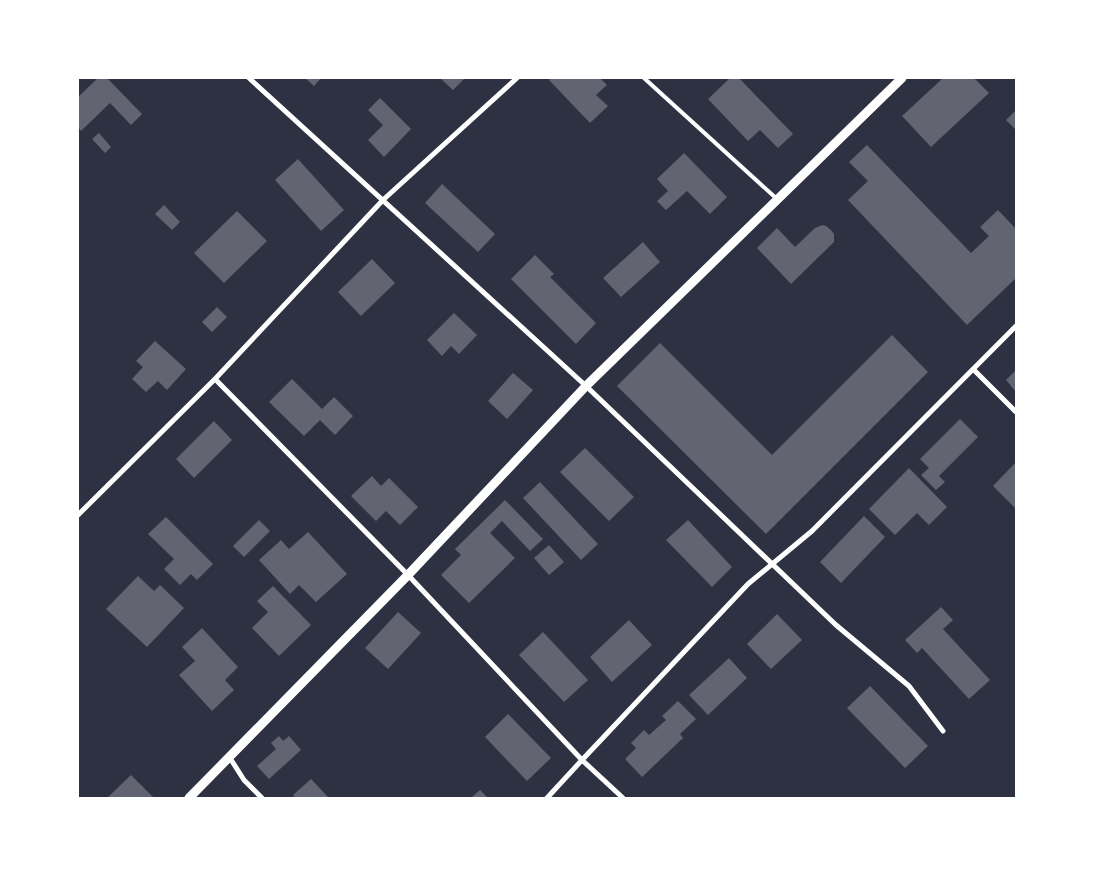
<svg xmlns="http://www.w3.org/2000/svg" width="1094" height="876" viewBox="0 0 1094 876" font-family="Bitter,serif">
<rect width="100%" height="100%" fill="#2d3142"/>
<!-- building -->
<path fill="#626471" d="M98 78H107L142 114 131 125 110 103 81 131 78 127V97Z
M305 78H321L314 86Z
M440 78H465L453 90Z
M552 78H600L607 85 596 95 608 106 590 123 549 80Z
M730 78H739L793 134 778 148 760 130 748 141 708 99Z
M943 78H974L989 93 931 147 902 116Z
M380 98 411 129 384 157 368 140 383 125 368 110Z
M1016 110V130L1006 120Z
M99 133 111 147 105 153 92 139Z
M867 145 971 253 989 236 980 227 998 210 1016 229V278L967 325 848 200 868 181 849 162Z
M684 153 727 197 710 214 687 191 666 210 657 201 668 191 657 179Z
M298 159 344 210 321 231 275 180Z
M442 184 495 234 478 252 425 203Z
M164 205 180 222 172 230 155 214Z
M237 211 267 241 224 283 194 253Z
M822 225 826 226 832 231 834 234V242L791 284 757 248 777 228 795 247 815 228Z
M643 242 660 262 621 297 603 278Z
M535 255 554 274 550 277 596 323 576 344 511 279Z
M372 259 395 283 361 316 338 292Z
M217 307 227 317 212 332 202 322Z
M454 313 477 335 459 354 451 346 442 356 427 340Z
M892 335 928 372 766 534 617 386 660 343 772 455Z
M155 341 186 369 167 390 158 381 146 392 132 379 143 367 136 361Z
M1016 370V392L1006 380Z
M513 373 533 390 507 419 488 401Z
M292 379 322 409 334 397 353 416 335 435 320 420 304 436 269 402Z
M960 419 978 437 939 476 945 482 936 490 921 475 929 468 920 459Z
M214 421 232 440 194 478 176 459Z
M585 448 634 497 609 521 560 472Z
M1016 462V509L993 486Z
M909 468 947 507 929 525 917 513 895 535 869 509Z
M372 476 381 486 389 478 418 507 400 525 386 511 376 521 351 496Z
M540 482 598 544 581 560 523 498Z
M505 500 543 539 530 551 502 521 490 533 515 558 469 603 441 575 461 555 455 549Z
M864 516 885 537 841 583 820 562Z
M166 517 213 564 197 580 191 574 180 585 164 569 174 559 148 534Z
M259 520 270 531 244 557 233 546Z
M688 520 732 567 712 587 666 540Z
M308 532 347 574 316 602 299 585 290 594 259 560 281 540 289 549Z
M549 545 564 562 549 575 534 558Z
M138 576 154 591 160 585 184 608 147 647 106 609Z
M273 586 311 625 279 656 252 628 268 612 257 601Z
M941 607 953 620 943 629 990 680 969 699 922 648 917 653 905 640Z
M398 612 421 633 388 669 365 648Z
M777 614 802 640 771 669 747 644Z
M629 620 652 645 612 682 590 657Z
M202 628 238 667 225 680 234 690 212 711 179 675 195 661 182 647Z
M543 632 588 680 564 702 519 655Z
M729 658 747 678 708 715 689 695Z
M870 686 928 746 905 768 847 708Z
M678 701 696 719 680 734 683 738 642 777 625 759 636 748 631 743 644 730 649 735 666 720 662 716Z
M508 714 551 758 527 781 485 737Z
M279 736 283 741 289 736 301 750 269 779 257 766 276 749 271 743Z
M131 775 154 798H107Z
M311 779 329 798H295L293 795Z
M480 790 488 798H471Z"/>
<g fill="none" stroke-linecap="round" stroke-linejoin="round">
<!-- service -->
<path stroke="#fff" stroke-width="4" d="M644 78 777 199"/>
<!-- minor -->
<path stroke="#fff" stroke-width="5" d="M249 78 586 386 836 625 909 686 943 731
M973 369 1016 412
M215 379 408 575 582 760 623 798
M78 515 215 379 383 200 517 78
M230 758 244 780 262 798
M547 798 582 760 748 584 812 531 1016 326"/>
<!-- tertiary -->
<path stroke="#fff" stroke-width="9" d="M189 798 408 575 586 386 902 78"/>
</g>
<!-- border -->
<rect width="1094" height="876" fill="none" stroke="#ffffff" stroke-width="158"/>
</svg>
